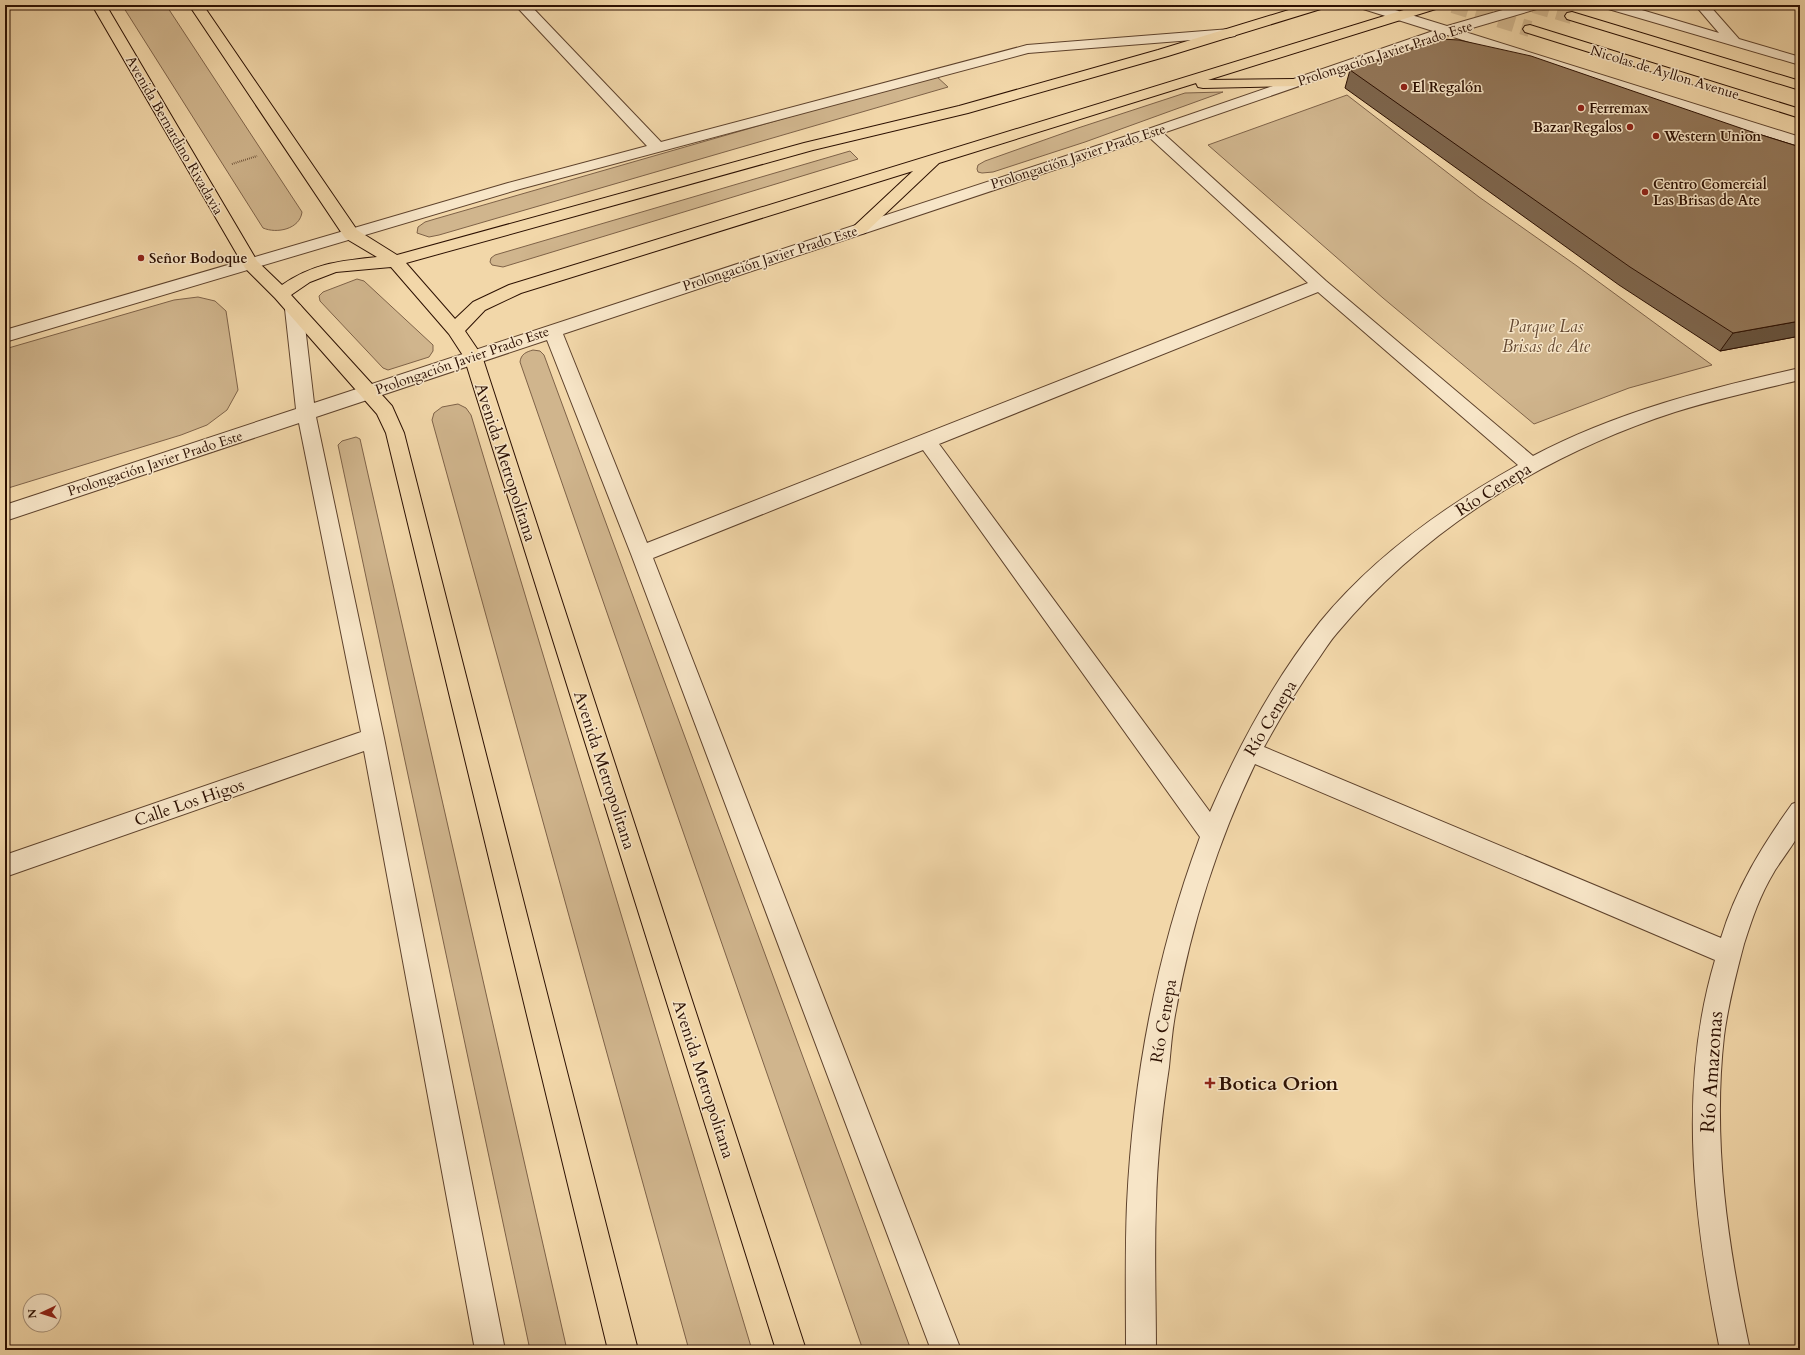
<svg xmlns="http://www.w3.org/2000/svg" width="1805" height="1355" viewBox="0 0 1805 1355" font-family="Cardo,serif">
<rect width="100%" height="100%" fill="#f2d7a9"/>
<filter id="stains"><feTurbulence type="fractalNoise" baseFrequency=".005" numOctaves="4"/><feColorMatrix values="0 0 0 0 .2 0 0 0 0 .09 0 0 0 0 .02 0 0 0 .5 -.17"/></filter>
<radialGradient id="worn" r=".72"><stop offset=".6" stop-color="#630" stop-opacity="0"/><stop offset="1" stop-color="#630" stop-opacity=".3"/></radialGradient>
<!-- green -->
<path fill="#d0b58d" stroke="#7e6248" d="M122 5H166L302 212C300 229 277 234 263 228Z
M1178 5H1226L1224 7 1218 9H1166Z
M935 75 948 87 439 235 429 237 417 233 418 227 425 222 435 219Z
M1223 92 1085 142 993 172 982 173 978 172 977 169 978 165 985 161 1078 128 1185 93Z
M1347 95 1479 197 1577 266 1712 365 1629 388 1534 424 1383 298 1208 145Z
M850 151 858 159 503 267 492 265 490 262 491 258 495 255Z
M357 279 364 281 433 345V351L429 357 388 370 383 368 320 301 319 296 323 292Z
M198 297 215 301 226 311 238 390 227 410 207 425 181 435 5 489V349L174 300Z
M533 350 540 351 544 355 911 1350H863L520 362C521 354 526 352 533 350Z
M458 404 466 408 471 415 752 1350H689L432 420 434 413 442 407Z
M356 437 360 439 567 1350H530L338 445 342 441Z"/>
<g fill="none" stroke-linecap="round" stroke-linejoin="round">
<!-- major-tunnel -->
<path stroke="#d4b990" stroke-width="16" stroke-dasharray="16 8" stroke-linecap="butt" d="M1453 5 1530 29
M1534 5 1572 16"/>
<defs>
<path id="minor" d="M515 5H530L661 142 1027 45 1230 29 1235 30 1237 33 1235 36 1230 37 1028 53 520 189 5 342V330L508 183 647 146Z
M1358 5H1379L1447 26 1520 5H1542L1540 8 1462 31 1800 137V147L1447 35 1163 133 1326 281 1533 456C1616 412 1709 388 1800 368V380C1758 390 1716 399 1675 412 1546 454 1425 528 1337 633 1330 641 1325 649 1319 658 1299 686 1281 716 1264 747L1721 938C1736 888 1762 846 1792 804L1800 801C1800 810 1802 823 1800 831 1798 839 1779 863 1774 872 1760 895 1752 919 1744 944 1736 974 1728 1005 1724 1036 1712 1142 1728 1247 1750 1350H1720C1694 1222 1677 1088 1715 960L1255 764C1218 841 1191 926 1176 1010 1172 1029 1171 1048 1169 1067 1162 1113 1157 1159 1156 1205 1154 1253 1156 1302 1156 1350H1126C1126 1301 1125 1253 1127 1204 1133 1079 1156 955 1200 837L923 450 653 558 961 1350H931L631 554 547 340 316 417 384 738 505 1350H475L364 751 5 877V855L361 732 299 423 5 521V505L296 409 285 309 288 305 294 303 300 305 303 309 314 403 1148 129 1433 31 1360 8ZM1150 138 1308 283 647 543 563 334ZM1318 292 1518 465C1445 506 1374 556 1320 622 1274 680 1239 745 1210 812L939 444Z
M1603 5H1625L1719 33 1695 5H1709L1739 39 1800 57V65L1605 8Z"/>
<path id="major" d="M92 5H106L257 261 282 285C314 263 340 261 377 257L345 238 189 5H203L357 230 397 255 804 143 959 106 1158 50 1305 5H1326L1324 8 1168 56 968 113 813 150 406 263 455 319 473 302 509 285 1420 5H1441L1439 8 1208 80 1295 79 1300 80 1302 83 1300 86 1203 88 1198 87 1196 83 939 163 865 233 859 234 853 233 851 229 913 171 521 293 485 310 465 331 482 356 806 1350H776L464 357 449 334 391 267 336 272 310 282 291 295 392 406 404 433 638 1350H608L386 433 377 414 275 298 245 268Z
M1572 12 1800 81V90L1567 19 1565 16 1567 13Z
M1530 25 1800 109V118L1525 32 1523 29 1525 26Z"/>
</defs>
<!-- minor casing -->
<use href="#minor" stroke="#5e422c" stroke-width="2"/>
<!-- major casing -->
<use href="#major" stroke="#2c1002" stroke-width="2"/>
<!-- path -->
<path stroke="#2c1002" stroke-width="2" stroke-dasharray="0.5 1.5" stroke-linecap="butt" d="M232 164 257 156"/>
<!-- minor -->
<use href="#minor" fill="#f7e5c7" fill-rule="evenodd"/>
<!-- major -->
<use href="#major" fill="#f2d7a9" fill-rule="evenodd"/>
</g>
<!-- wall -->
<path fill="#7e664d" stroke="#2c1002" d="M1350 70 1752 132 1800 147V336L1720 351 1619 285 1345 88Z"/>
<!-- shaded-wall -->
<path fill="#67533e" stroke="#2c1002" d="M1800 321V336L1720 351 1733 333Z"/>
<!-- building -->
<path fill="#937759" stroke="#2c1002" d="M1441 39 1459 40 1531 56 1752 132 1800 147V321L1733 333 1630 267 1350 70Z"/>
<!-- markers -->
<g fill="#8f2418" stroke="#f7e5c7" stroke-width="1.5">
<circle cx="1404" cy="87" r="4"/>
<circle cx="1581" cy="108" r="4"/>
<circle cx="1630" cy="127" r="4"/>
<circle cx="1656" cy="136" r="4"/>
<circle cx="1645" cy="192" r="4"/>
<circle cx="141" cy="258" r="4"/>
<path d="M1208 1077h4v4h4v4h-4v4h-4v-4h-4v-4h4z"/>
</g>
<g text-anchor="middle" stroke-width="3" stroke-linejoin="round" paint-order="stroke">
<!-- far-street labels -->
<g font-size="14" fill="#2c1002" stroke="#f7e5c7">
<text transform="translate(1385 53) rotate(-18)" y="5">Prolongación Javier Prado Este</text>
<text transform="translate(1665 72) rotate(17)" y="5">Nicolas de Ayllon Avenue</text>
<text transform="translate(175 135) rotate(60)" y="5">Avenida Bernardino Rivadavia</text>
<text transform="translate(1078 156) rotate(-18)" y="5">Prolongación Javier Prado Este</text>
<text transform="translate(770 258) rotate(-18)" y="5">Prolongación Javier Prado Este</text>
<text transform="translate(462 360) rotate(-19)" y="5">Prolongación Javier Prado Este</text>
<text transform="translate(155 463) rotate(-18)" y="5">Prolongación Javier Prado Este</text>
</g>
<!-- far-poi labels -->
<g font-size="14" font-weight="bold" fill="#2c1002" stroke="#f7e5c7" text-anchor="start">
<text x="1412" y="92">El Regalón</text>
<text x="1589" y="113">Ferremax</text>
<text x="1622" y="132" text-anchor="end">Bazar Regalos</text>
<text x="1664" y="141">Western Union</text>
<text x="1653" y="189">Centro Comercial<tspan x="1653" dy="16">Las Brisas de Ate</tspan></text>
<text x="149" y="263">Señor Bodoque</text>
</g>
<!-- park labels -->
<g font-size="17" font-style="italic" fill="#654a33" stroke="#f7e5c7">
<text x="1546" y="332">Parque Las<tspan x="1546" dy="20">Brisas de Ate</tspan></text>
</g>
<!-- street labels -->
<g font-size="17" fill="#2c1002" stroke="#f7e5c7">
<text transform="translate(506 462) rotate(72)" y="6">Avenida Metropolitana</text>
<text transform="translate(1493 489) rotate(-32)" y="6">Río Cenepa</text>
<text transform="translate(1270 718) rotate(-59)" y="6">Río Cenepa</text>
<text transform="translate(605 770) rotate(72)" y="6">Avenida Metropolitana</text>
<text transform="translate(189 802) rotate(-19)" y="6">Calle Los Higos</text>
<text transform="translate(1163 1021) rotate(-80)" y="6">Río Cenepa</text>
<text transform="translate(704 1079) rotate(72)" y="6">Avenida Metropolitana</text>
</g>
<!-- near-street labels -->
<g font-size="20" fill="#2c1002" stroke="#f7e5c7">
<text transform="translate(1711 1072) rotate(-86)" y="7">Río Amazonas</text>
</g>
<!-- near-poi labels -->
<g font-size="20" font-weight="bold" fill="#2c1002" stroke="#f7e5c7" text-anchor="start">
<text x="1218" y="1090">Botica Orion</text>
</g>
</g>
<!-- margin -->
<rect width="1805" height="1355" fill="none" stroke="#f2d7a9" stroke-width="20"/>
<rect x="6" y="6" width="1793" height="1343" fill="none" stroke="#2c1002" stroke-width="2"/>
<rect x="10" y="10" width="1785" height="1335" fill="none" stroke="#2c1002"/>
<!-- north arrow -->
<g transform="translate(42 1313) rotate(266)"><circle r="19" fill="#f7e5c7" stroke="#a69078"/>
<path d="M0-3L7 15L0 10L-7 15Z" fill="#8f2418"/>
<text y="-6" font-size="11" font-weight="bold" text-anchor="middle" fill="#2c1002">N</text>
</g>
<rect width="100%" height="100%" filter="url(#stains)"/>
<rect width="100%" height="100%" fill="url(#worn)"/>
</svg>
